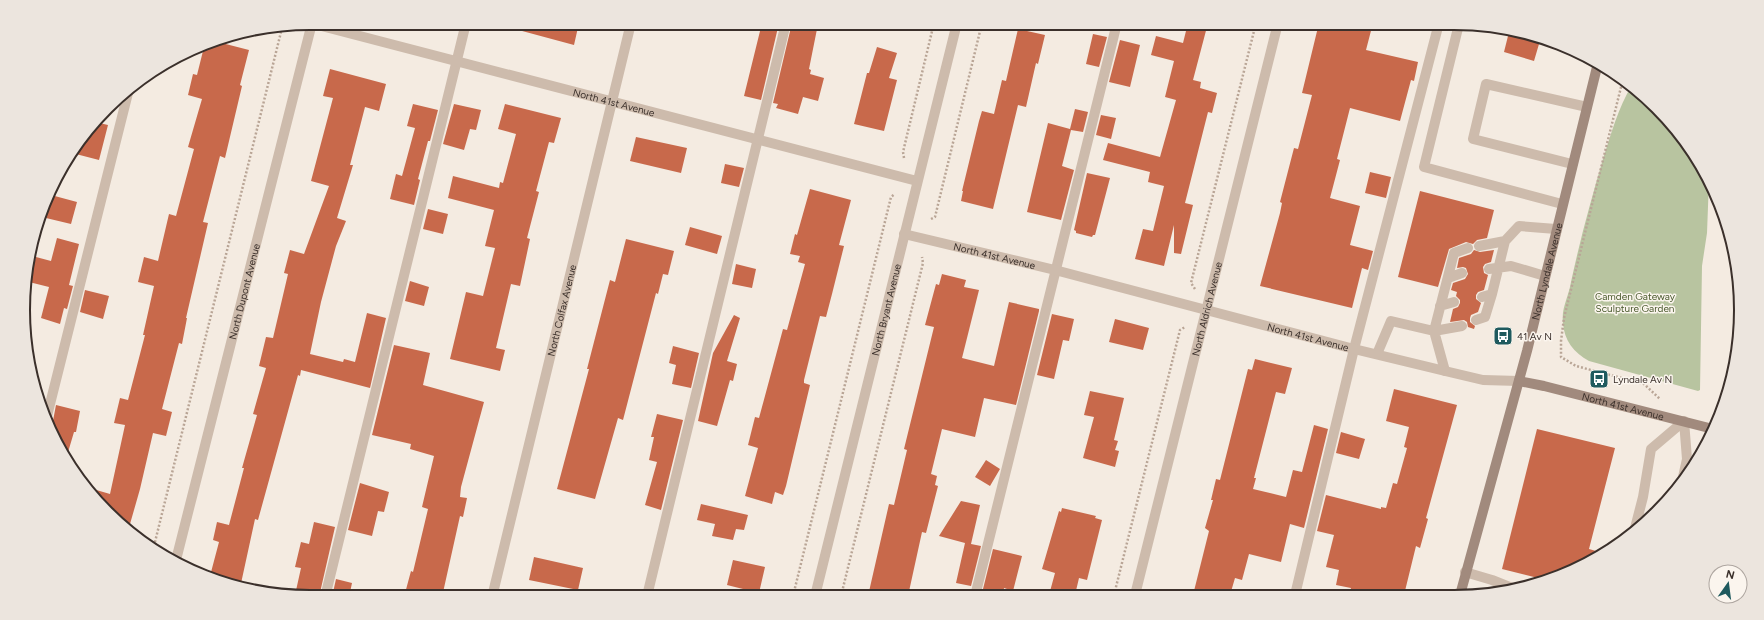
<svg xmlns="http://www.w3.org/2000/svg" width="1764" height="620" viewBox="0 0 1764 620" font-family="Figtree,sans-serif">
<rect width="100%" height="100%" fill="#f4ebe1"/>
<!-- green -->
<path fill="#b8c4a0" d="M1632 85 1670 121 1702 166 1709 180 1707 233 1702 266 1700 390 1698 391 1589 361C1574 353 1564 340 1563 323 1561 308 1569 296 1571 282 1580 240 1591 200 1603 159 1611 134 1618 108 1632 85Z"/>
<!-- building -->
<path fill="#c8694b" d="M512 23H579L574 45 511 28Z
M762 23H779L761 100 744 96Z
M792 23 817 29 809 69 811 70 810 74 824 78 818 101 803 97 798 114 776 108 778 104 773 103Z
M1188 23H1208L1193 80 1201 82 1200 88 1217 93 1212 113 1208 112 1185 203 1193 205 1181 254 1174 253V225L1164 266 1135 259 1143 229 1153 231 1164 186 1148 182 1150 172 1103 160 1108 143 1160 157 1176 100 1165 97 1174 61 1151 55 1156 36 1183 43Z
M1319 23H1373L1366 50 1418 62 1414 81 1411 80 1400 121 1350 108 1337 159 1340 160 1330 198 1360 206 1350 245 1373 251 1368 270 1362 268 1352 308 1260 286 1280 213 1282 203 1280 202 1294 148 1298 149 1312 95 1302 93Z
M1018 29 1045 35 1038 64 1036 63 1026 107 1018 105 993 209 961 201 963 191H962L979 121 982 111 994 114 1002 80 1006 81Z
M1514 31 1535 35V40L1539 44 1534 61 1504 52 1508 36 1512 35Z
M1093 34 1107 37 1099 67 1086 64Z
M1120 40 1140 45 1130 87 1109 82Z
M214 41 249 50 240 85 242 86 225 158 220 156 203 222 208 223 186 318H187L182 344 179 343 162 409 172 412 166 436 153 433 140 489 130 524 116 520 107 513 86 487 110 494 125 425 114 423 120 398 128 400 145 335H143L154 286 138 282 144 257 158 261 169 214 176 216 194 149 188 147 202 99 188 95 193 74 197 75 205 43Z
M877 47 897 53 889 78 897 80 884 131 854 124 867 73H869Z
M330 69 386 84 379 111 365 107 350 165H353L337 218 346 221 336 246 321 302 310 354 343 362 344 359 355 362 367 313 386 318 370 388 301 370 300 376 298 375 258 520 255 519 240 588 236 587 210 576 219 542 213 540 217 522 229 525 244 468H242L257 415 253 414 266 368 259 366 266 337 273 338 288 274 284 273 290 250 304 254 329 186 311 181 333 98 323 96Z
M413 104 438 110 430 141H428L418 179 420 180 414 205 390 199 396 174 402 176 415 128 407 126Z
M454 104 481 110 476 130 470 129 464 150 443 144Z
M505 104 561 118 554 143 549 142 536 191 539 192 527 238 530 239 520 286 511 284 496 348 505 350 500 371 450 359 466 292 483 296 495 248 485 246 494 210 448 198 453 176 499 188 500 182 503 183 516 134 498 129Z
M1075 109 1088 112 1083 132 1071 130 1062 166 1074 170 1061 220 1027 212 1048 123 1070 129Z
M1101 115 1116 118 1111 139 1096 135Z
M95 122 108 125 99 160 72 153 82 135Z
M636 137 687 148 681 173 630 161Z
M725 164 744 168 739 187 721 183Z
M1370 172 1391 177 1386 198 1365 193Z
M1087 173 1110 178 1095 235H1093L1092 237 1076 233V231L1074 230Z
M810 189 851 200 839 245 844 246 832 294 826 317 820 316 804 380V383L810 385 786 486 783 495 775 492 772 504 745 496 758 448 748 445 755 417 759 418 783 329 787 330 805 264 798 262 800 256 790 254 795 234 797 235Z
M1420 191 1494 210 1487 238 1477 240 1473 244 1466 242 1449 249 1438 287 1398 277Z
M51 195 77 202 71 224 46 218Z
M428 209 448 214 443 234 423 229Z
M690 227 722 236 717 254 685 245Z
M57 238 79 244 69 285 73 286 67 309 64 308 60 324 41 318 49 287 29 282 36 257 51 261Z
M626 239 674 251 668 275 663 274 658 294 656 293 623 420 618 418 595 499 557 489 589 369H587L610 280 615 282Z
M1474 250 1480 252 1494 250 1491 262 1485 264 1483 267 1484 273 1488 275 1484 290 1478 292 1476 295V299L1481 303 1478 312 1471 315 1470 318V322L1475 326 1474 329 1468 327 1467 322 1464 320 1450 322 1453 309 1458 307 1460 303V300L1456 296 1457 292 1451 290 1453 283 1465 279 1468 274 1466 268 1463 267 1457 268 1459 258 1471 254Z
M736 264 756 269 752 288 732 284Z
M942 274 966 280 964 287 979 290 962 358 994 366 1009 302 1039 309V311L1016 405 984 398 975 437 942 429 931 474 937 476 935 485 938 486 926 533 922 532 908 596H868L889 504 894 505 907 450 904 449 934 327 925 325 936 284 939 285Z
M410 281 429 287 424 306 405 301Z
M85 290 109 296 103 319 80 312Z
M1052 314 1074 319 1069 341 1063 340 1054 379 1037 375Z
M734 315 740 318 727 361 737 364 733 381 730 380 717 426 698 421 713 353Z
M1115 319 1149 328 1143 350 1109 342Z
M394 345 430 353 423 385 484 402 461 487 460 497 467 498 463 517 460 516 442 597H404L411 571 413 572 428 509 422 507 434 456 410 449 411 444 372 435Z
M673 346 699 353 691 388 672 384 676 365 669 363Z
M1255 359 1292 368 1285 394 1276 392 1254 478H1256L1253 489 1286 497 1293 470 1302 472 1314 425 1328 429 1304 528 1290 524 1281 562 1249 554 1242 580 1235 578 1230 595H1193L1209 531 1205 528 1213 500H1211L1216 479 1220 480 1248 369 1252 370Z
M1394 389 1457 405 1426 518 1428 519 1420 548 1416 546 1404 595H1349L1351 588 1336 585 1339 570 1326 567 1334 535 1317 531 1326 495 1381 509V507L1386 508 1393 483 1397 484 1407 448 1404 447 1409 427 1386 421Z
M1090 391 1124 398 1114 440 1118 441 1115 450 1119 451 1115 467 1083 458 1094 417 1084 415Z
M56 405 80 411 76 432H74L66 459 52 426Z
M657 414 683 420 661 510 645 505 657 462 649 460 654 437H651Z
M1537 429 1615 448 1589 549 1603 553 1581 568 1542 579 1502 569Z
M1341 432 1365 439 1359 459 1336 453Z
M986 460 1000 469 990 486 975 477Z
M360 483 389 492 384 512 378 511 372 536 348 530Z
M961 501 980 505 971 544 981 546 971 586 956 583 965 543 939 536Z
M701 504 748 515 744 530 736 529 733 540 712 536 715 524 697 520Z
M1062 508 1096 516 1095 518 1102 520 1087 580 1079 578 1075 595H1049L1055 573 1042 569 1059 511 1061 512Z
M314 522 335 527 319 597 295 595 301 568 295 567 301 542 309 544Z
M993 549 1022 556 1013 591 1004 588 1003 596 983 589Z
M534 557 583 568 578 590 529 580Z
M733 560 765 567 759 593 727 585Z
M336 579 352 583 349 597H332Z"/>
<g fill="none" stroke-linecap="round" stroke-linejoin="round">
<!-- path -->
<path stroke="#b9a596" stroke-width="2.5" stroke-dasharray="2 2" stroke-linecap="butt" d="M1623 79 1564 318 1561 341V357L1576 366 1644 384 1660 399
M904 158 903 152 934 23
M931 219 935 217 982 23
M1195 289 1191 283 1256 23
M153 550 281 32
M1114 595 1180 330 1185 327
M793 596 891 197 895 194
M841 596 923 263 922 257"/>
<!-- lane -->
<path stroke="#cdbbac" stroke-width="10" d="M1459 24 1424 167 1562 204
M1507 30H1508
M1541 38 1544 39
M1572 164 1473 139 1486 84 1587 107
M1479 246 1505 241 1519 226 1556 229
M1489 269 1511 266 1545 276
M1448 278 1462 273
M1482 297 1492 294 1505 241
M1440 306 1454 302
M1476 320 1485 317 1492 294
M1377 354 1391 321 1434 331 1462 326
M1445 371 1434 331 1454 253 1468 248
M47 416 129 89
M1683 477 1687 459 1684 421
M1634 532 1643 497 1651 449 1684 421
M1465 572 1492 580 1512 588
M1295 595 1354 349 1439 23
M647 596 786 23
M975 596 1117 23
M325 597 466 23"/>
<!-- street -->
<g stroke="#cdbbac" stroke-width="10">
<path id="s1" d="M310 23 917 181"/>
<path id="s2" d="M904 234 1055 270 1354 349 1445 371 1483 380 1519 381"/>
<path id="s3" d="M176 560 312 23"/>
<path id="s4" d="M1135 595 1278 23"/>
<path id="s5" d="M815 596 957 23"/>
<path id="s6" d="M492 597 631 23"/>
</g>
<!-- secondary -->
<g stroke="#a18a7d" stroke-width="10">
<path id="s7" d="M1519 381 1544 386 1713 429"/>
<path id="s8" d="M1460 595 1527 351 1598 63"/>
</g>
</g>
<!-- icons -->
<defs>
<symbol id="bus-square" viewBox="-11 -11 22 22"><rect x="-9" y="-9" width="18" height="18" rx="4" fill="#1f5a5e" stroke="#fbf5ee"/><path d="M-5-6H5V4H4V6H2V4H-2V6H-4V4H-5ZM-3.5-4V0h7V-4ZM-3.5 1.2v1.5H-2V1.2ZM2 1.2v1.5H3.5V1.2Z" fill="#fff"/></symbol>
</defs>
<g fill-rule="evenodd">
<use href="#bus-square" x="1492" y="325" width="22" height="22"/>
<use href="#bus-square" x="1588" y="368" width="22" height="22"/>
</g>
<g text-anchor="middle" stroke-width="3" stroke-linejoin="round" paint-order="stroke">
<!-- street labels -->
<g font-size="10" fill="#3b302b" stroke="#fbf5ee">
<text dy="4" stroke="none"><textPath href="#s1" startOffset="314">North 41st Avenue</textPath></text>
<text dy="4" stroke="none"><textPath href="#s2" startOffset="93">North 41st Avenue</textPath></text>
<text dy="4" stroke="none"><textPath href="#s8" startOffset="335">North Lyndale Avenue</textPath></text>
<text dy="4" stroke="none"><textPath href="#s3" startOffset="277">North Dupont Avenue</textPath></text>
<text dy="4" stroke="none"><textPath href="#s5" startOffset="295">North Bryant Avenue</textPath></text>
<text dy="4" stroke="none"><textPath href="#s4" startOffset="295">North Aldrich Avenue</textPath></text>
<text dy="4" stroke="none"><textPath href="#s6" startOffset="295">North Colfax Avenue</textPath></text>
<text dy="4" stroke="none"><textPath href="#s2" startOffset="417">North 41st Avenue</textPath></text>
<text dy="4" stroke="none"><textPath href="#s7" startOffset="107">North 41st Avenue</textPath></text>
</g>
<!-- park labels -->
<g font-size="10" fill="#4a5a2e" stroke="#fbf5ee">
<text x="1635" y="300">Camden Gateway<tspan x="1635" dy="12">Sculpture Garden</tspan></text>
</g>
<!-- poi labels -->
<g font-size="10" fill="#3b302b" stroke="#fbf5ee" text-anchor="start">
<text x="1517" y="340">41 Av N</text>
<text x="1613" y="383">Lyndale Av N</text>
</g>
</g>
<!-- crop -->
<path d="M0 0H1764V620H0ZM310 30H1454A280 280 0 0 1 1734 310V310A280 280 0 0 1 1454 590H310A280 280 0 0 1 30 310V310A280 280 0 0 1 310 30Z" fill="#ece5de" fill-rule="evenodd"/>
<path fill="none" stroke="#3b302b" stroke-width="2" d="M310 30H1454A280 280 0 0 1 1734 310V310A280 280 0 0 1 1454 590H310A280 280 0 0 1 30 310V310A280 280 0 0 1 310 30Z"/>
<!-- north arrow -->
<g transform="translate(1728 584) rotate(14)"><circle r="19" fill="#fbf5ee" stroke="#aea6a0"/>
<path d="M0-3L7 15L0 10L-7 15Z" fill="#1f5a5e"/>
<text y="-6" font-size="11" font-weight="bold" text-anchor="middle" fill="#3b302b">N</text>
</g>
</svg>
